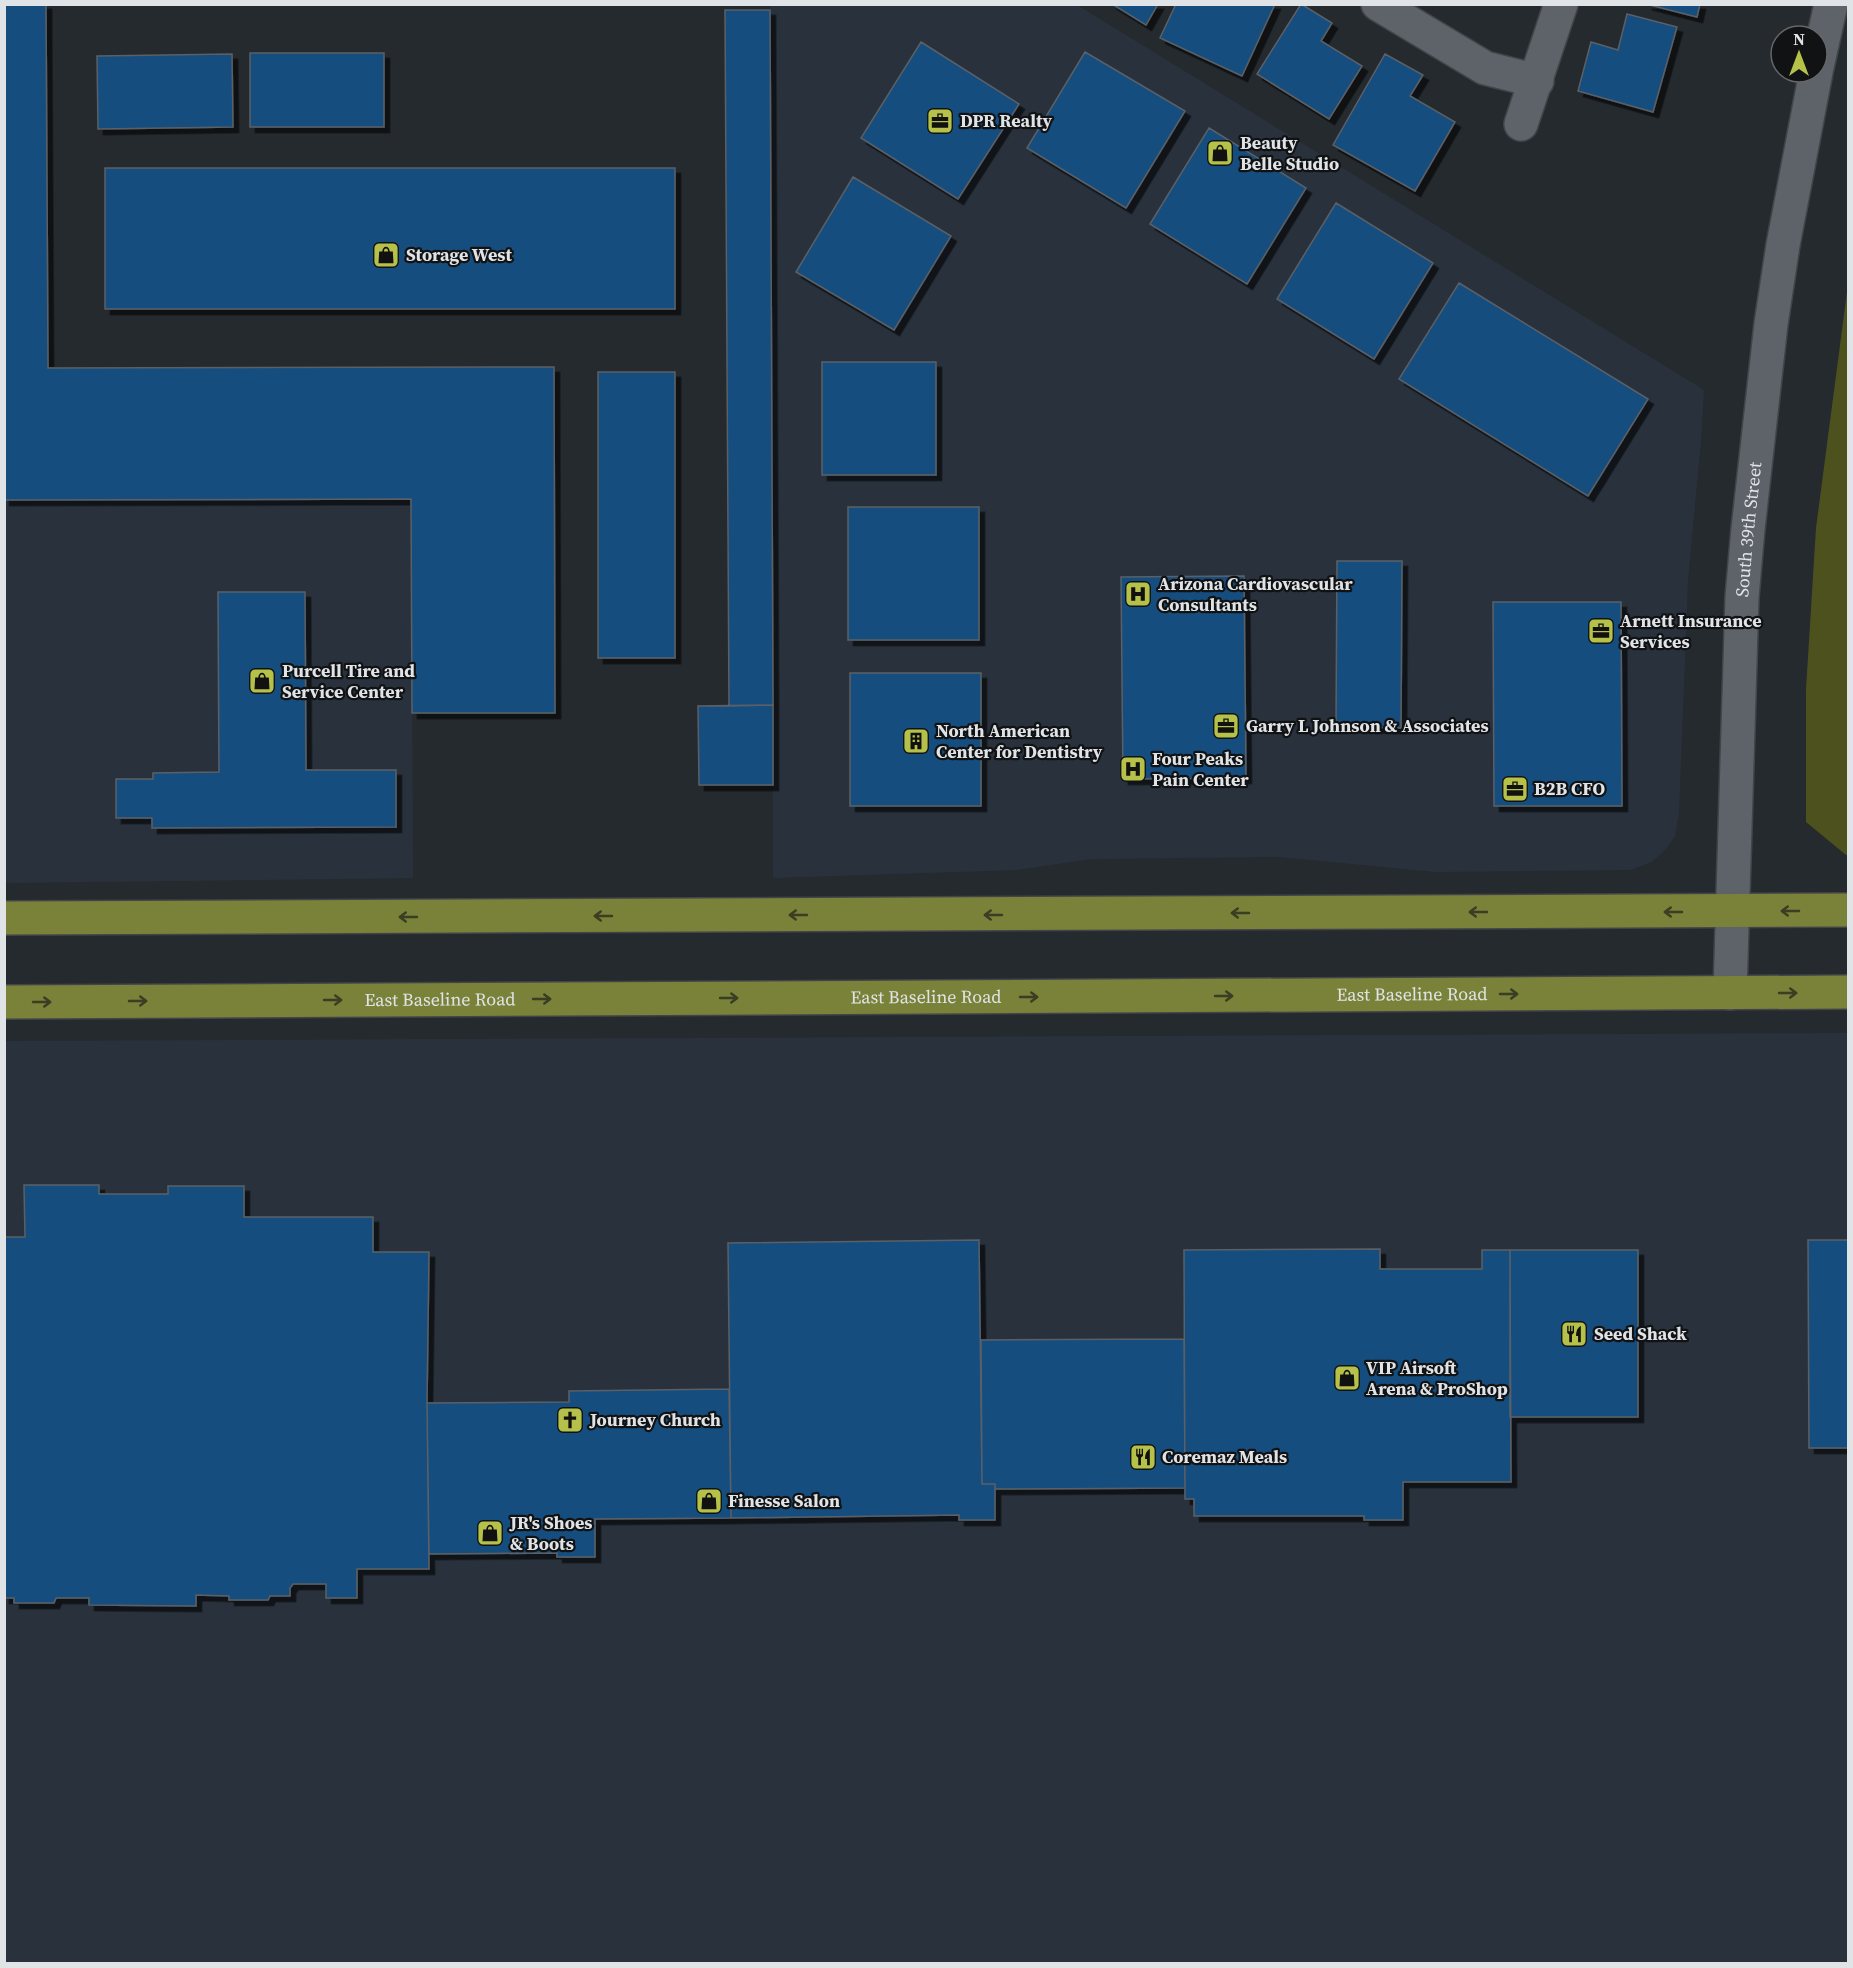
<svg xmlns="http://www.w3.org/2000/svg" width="1853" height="1968" viewBox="0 0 1853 1968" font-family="'Source Serif 4',serif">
<defs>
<filter id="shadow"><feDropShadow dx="5.5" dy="5.5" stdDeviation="0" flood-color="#0009"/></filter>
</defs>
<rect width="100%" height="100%" fill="#252a2f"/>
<!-- built -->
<path fill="#29323c" d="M770 5H1077L1704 390 1701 440 1688 580 1679 812 1675 836 1666 849 1652 862 1630 870 1435 872 1280 857 1091 859 1016 870 773 878Z
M411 499 413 878 5 883 4 500Z
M1848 1033V1963H5L4 1041Z"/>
<!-- green -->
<path fill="#4c511e" d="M1848 284V855H1846L1806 822V689L1816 528Z"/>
<!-- building -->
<path fill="#124d7f" stroke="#5b6066" stroke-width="1.5" filter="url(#shadow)" d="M4 4H46L48 368 554 367 555 713H412L411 499 4 500Z
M1112 4H1158L1146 25Z
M1176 4H1275L1242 76 1160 38Z
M1301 4 1332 23 1321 41 1362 66 1329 119 1257 74Z
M1646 4H1700L1697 17Z
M725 10H770L773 705 729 706Z
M1627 14 1677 27 1653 112 1578 91 1591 42 1618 50Z
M921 42 1019 104 958 199 861 138Z
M1085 52 1185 111 1126 208 1027 148Z
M250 53H384V127H250Z
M232 54 233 127 98 129 97 56Z
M1385 54 1423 75 1410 96 1455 122 1415 191 1333 145Z
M1209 128 1306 188 1247 284 1150 224Z
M105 168H675V309H105Z
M853 177 951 236 894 330 796 272Z
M1336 203 1433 263 1374 359 1277 299Z
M1459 283 1648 399 1588 496 1399 379Z
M822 362H936V475H822Z
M598 372H675V658H598Z
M848 507H979V640H848Z
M1337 561H1402L1401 728 1336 727Z
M1244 576 1246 778 1123 779 1121 577Z
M218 592H305L306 770H396V827L152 828V818H116V779H153V773L219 772Z
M1493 602H1621L1622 806H1494Z
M850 673H981V806H850Z
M773 705V785H699L698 706Z
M24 1185H99V1194H168V1186H244V1217H373V1252H429L427 1403 429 1569H357V1598H326V1584H293L290 1588V1596H270L268 1600H229V1596L196 1595V1606L89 1605V1598H56L54 1603H14V1598H4V1237H25Z
M979 1240 982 1484H995V1520H959V1515L731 1518 728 1243Z
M1808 1240H1848V1448H1809Z
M1380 1249V1269H1482V1250H1510L1511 1482H1403V1520H1364V1516H1194V1499H1185L1184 1250Z
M1510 1250H1638V1417H1510Z
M1184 1339 1185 1488 995 1489V1484H982L981 1340Z
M729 1389 731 1518 595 1519V1557H557V1553L429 1554 427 1403 569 1402V1391Z"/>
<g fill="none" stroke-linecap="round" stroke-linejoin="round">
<defs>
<g id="minor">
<path d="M1378 4 1485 68 1537 81"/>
<path d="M1817 67 1831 4"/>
<path d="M1521 124 1561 4"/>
<path id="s1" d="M1730 993 1742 597 1748 529 1771 324 1783 245 1816 72"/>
</g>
<g id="major">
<path d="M4 918 1848 910"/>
<path id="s2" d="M4 1002 1848 992"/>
</g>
</defs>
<!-- minor casing -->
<use href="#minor" stroke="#414449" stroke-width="36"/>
<!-- major casing -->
<use href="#major" stroke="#414449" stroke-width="36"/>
<!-- minor -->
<use href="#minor" stroke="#5e6369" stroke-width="33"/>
<!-- major -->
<use href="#major" stroke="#7a8138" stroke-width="33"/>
</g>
<!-- one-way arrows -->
<defs><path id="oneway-shaft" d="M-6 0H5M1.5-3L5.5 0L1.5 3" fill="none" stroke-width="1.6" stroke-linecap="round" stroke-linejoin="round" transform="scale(1.5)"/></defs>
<g stroke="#3a3e22">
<use href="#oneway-shaft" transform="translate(1790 911) rotate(180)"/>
<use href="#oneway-shaft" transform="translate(1478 912) rotate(180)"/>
<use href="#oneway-shaft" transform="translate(1673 912) rotate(180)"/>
<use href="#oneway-shaft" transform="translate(1240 913) rotate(180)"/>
<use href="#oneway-shaft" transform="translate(798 915) rotate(180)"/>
<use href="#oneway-shaft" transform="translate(993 915) rotate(180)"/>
<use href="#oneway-shaft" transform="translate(603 916) rotate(180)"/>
<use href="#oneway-shaft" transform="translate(408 917) rotate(180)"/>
<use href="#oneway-shaft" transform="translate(1788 993)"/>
<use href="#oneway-shaft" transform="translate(1509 994)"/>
<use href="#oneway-shaft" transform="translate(1224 996)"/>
<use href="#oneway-shaft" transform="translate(1029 997)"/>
<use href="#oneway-shaft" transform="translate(729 998)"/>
<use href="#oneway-shaft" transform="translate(542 999)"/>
<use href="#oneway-shaft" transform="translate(333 1000)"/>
<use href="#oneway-shaft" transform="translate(138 1001)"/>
<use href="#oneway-shaft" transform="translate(42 1002)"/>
</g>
<!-- icons -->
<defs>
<symbol id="office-square" viewBox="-11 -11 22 22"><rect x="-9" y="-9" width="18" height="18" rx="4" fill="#b6c149" stroke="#101214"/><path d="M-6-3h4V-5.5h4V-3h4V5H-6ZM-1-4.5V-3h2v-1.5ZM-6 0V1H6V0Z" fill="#111"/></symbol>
<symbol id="shop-square" viewBox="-11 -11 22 22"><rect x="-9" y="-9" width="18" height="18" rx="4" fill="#b6c149" stroke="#101214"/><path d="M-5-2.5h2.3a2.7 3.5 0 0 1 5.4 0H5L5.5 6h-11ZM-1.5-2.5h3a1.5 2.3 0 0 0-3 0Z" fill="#111"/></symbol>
<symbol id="hospital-square" viewBox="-11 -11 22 22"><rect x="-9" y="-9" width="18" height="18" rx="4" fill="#b6c149" stroke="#101214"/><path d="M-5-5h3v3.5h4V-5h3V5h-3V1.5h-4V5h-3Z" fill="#111"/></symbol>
<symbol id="building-square" viewBox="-11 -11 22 22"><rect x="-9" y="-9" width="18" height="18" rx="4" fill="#b6c149" stroke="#101214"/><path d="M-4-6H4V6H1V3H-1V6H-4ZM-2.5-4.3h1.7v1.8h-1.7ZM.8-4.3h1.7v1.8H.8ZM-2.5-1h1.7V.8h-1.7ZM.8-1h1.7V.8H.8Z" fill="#111"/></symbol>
<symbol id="restaurant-square" viewBox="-11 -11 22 22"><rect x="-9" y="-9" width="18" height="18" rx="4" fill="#b6c149" stroke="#101214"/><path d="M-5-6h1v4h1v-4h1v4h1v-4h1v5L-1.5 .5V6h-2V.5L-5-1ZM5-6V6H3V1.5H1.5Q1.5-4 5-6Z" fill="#111"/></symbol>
<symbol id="church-square" viewBox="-11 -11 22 22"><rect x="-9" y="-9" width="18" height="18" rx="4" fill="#b6c149" stroke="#101214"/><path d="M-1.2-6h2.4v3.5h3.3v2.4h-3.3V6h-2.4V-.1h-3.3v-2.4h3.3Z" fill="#111"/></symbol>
</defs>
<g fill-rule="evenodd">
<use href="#office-square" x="925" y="106" width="30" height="30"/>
<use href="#shop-square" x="1205" y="138" width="30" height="30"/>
<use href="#shop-square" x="371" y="240" width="30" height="30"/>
<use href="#hospital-square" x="1123" y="579" width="30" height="30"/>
<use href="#office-square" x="1586" y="616" width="30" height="30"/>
<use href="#shop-square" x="247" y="666" width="30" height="30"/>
<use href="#office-square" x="1211" y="711" width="30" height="30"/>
<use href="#building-square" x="901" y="726" width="30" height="30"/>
<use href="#hospital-square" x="1118" y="754" width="30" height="30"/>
<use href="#office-square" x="1500" y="774" width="30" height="30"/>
<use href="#restaurant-square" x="1559" y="1319" width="30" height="30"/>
<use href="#shop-square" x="1332" y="1363" width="30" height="30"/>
<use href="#church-square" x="555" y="1405" width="30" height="30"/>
<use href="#restaurant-square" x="1128" y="1442" width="30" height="30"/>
<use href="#shop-square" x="694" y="1486" width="30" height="30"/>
<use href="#shop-square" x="475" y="1518" width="30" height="30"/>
</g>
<g text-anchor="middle" stroke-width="4.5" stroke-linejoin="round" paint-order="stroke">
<!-- poi labels -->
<g font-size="18" font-weight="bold" fill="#e1e4e7" stroke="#101214" text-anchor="start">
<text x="960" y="127">DPR Realty</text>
<text x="1240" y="149">Beauty<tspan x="1240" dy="21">Belle Studio</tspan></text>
<text x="406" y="261">Storage West</text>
<text x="1158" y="590">Arizona Cardiovascular<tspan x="1158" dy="21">Consultants</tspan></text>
<text x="1620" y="627">Arnett Insurance<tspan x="1620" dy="21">Services</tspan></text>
<text x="282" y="677">Purcell Tire and<tspan x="282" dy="21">Service Center</tspan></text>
<text x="1246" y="732">Garry L Johnson &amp; Associates</text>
<text x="936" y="737">North American<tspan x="936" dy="21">Center for Dentistry</tspan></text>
<text x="1152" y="765">Four Peaks<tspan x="1152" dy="21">Pain Center</tspan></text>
<text x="1534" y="795">B2B CFO</text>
<text x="1594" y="1340">Seed Shack</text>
<text x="1366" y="1374">VIP Airsoft<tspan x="1366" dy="21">Arena &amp; ProShop</tspan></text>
<text x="590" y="1426">Journey Church</text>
<text x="1162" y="1463">Coremaz Meals</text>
<text x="728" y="1507">Finesse Salon</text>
<text x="510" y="1529">JR's Shoes<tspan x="510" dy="21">&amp; Boots</tspan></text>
</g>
<!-- street labels -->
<g font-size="18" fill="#e1e4e7" stroke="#101214">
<text dy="6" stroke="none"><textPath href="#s1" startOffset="464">South 39th Street</textPath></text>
<text dy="6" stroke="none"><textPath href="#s2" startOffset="1408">East Baseline Road</textPath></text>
<text dy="6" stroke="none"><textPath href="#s2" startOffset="922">East Baseline Road</textPath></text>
<text dy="6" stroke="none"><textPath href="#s2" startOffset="436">East Baseline Road</textPath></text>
</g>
</g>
<!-- border -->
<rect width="1853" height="1968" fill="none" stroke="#e1e4e7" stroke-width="12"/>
<!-- north arrow -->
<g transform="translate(1799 54)"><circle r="28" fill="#101214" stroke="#646668" stroke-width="1.5"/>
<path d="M0-4.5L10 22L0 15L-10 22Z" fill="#b6c149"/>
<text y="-9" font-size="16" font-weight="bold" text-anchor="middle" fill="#e1e4e7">N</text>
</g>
</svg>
